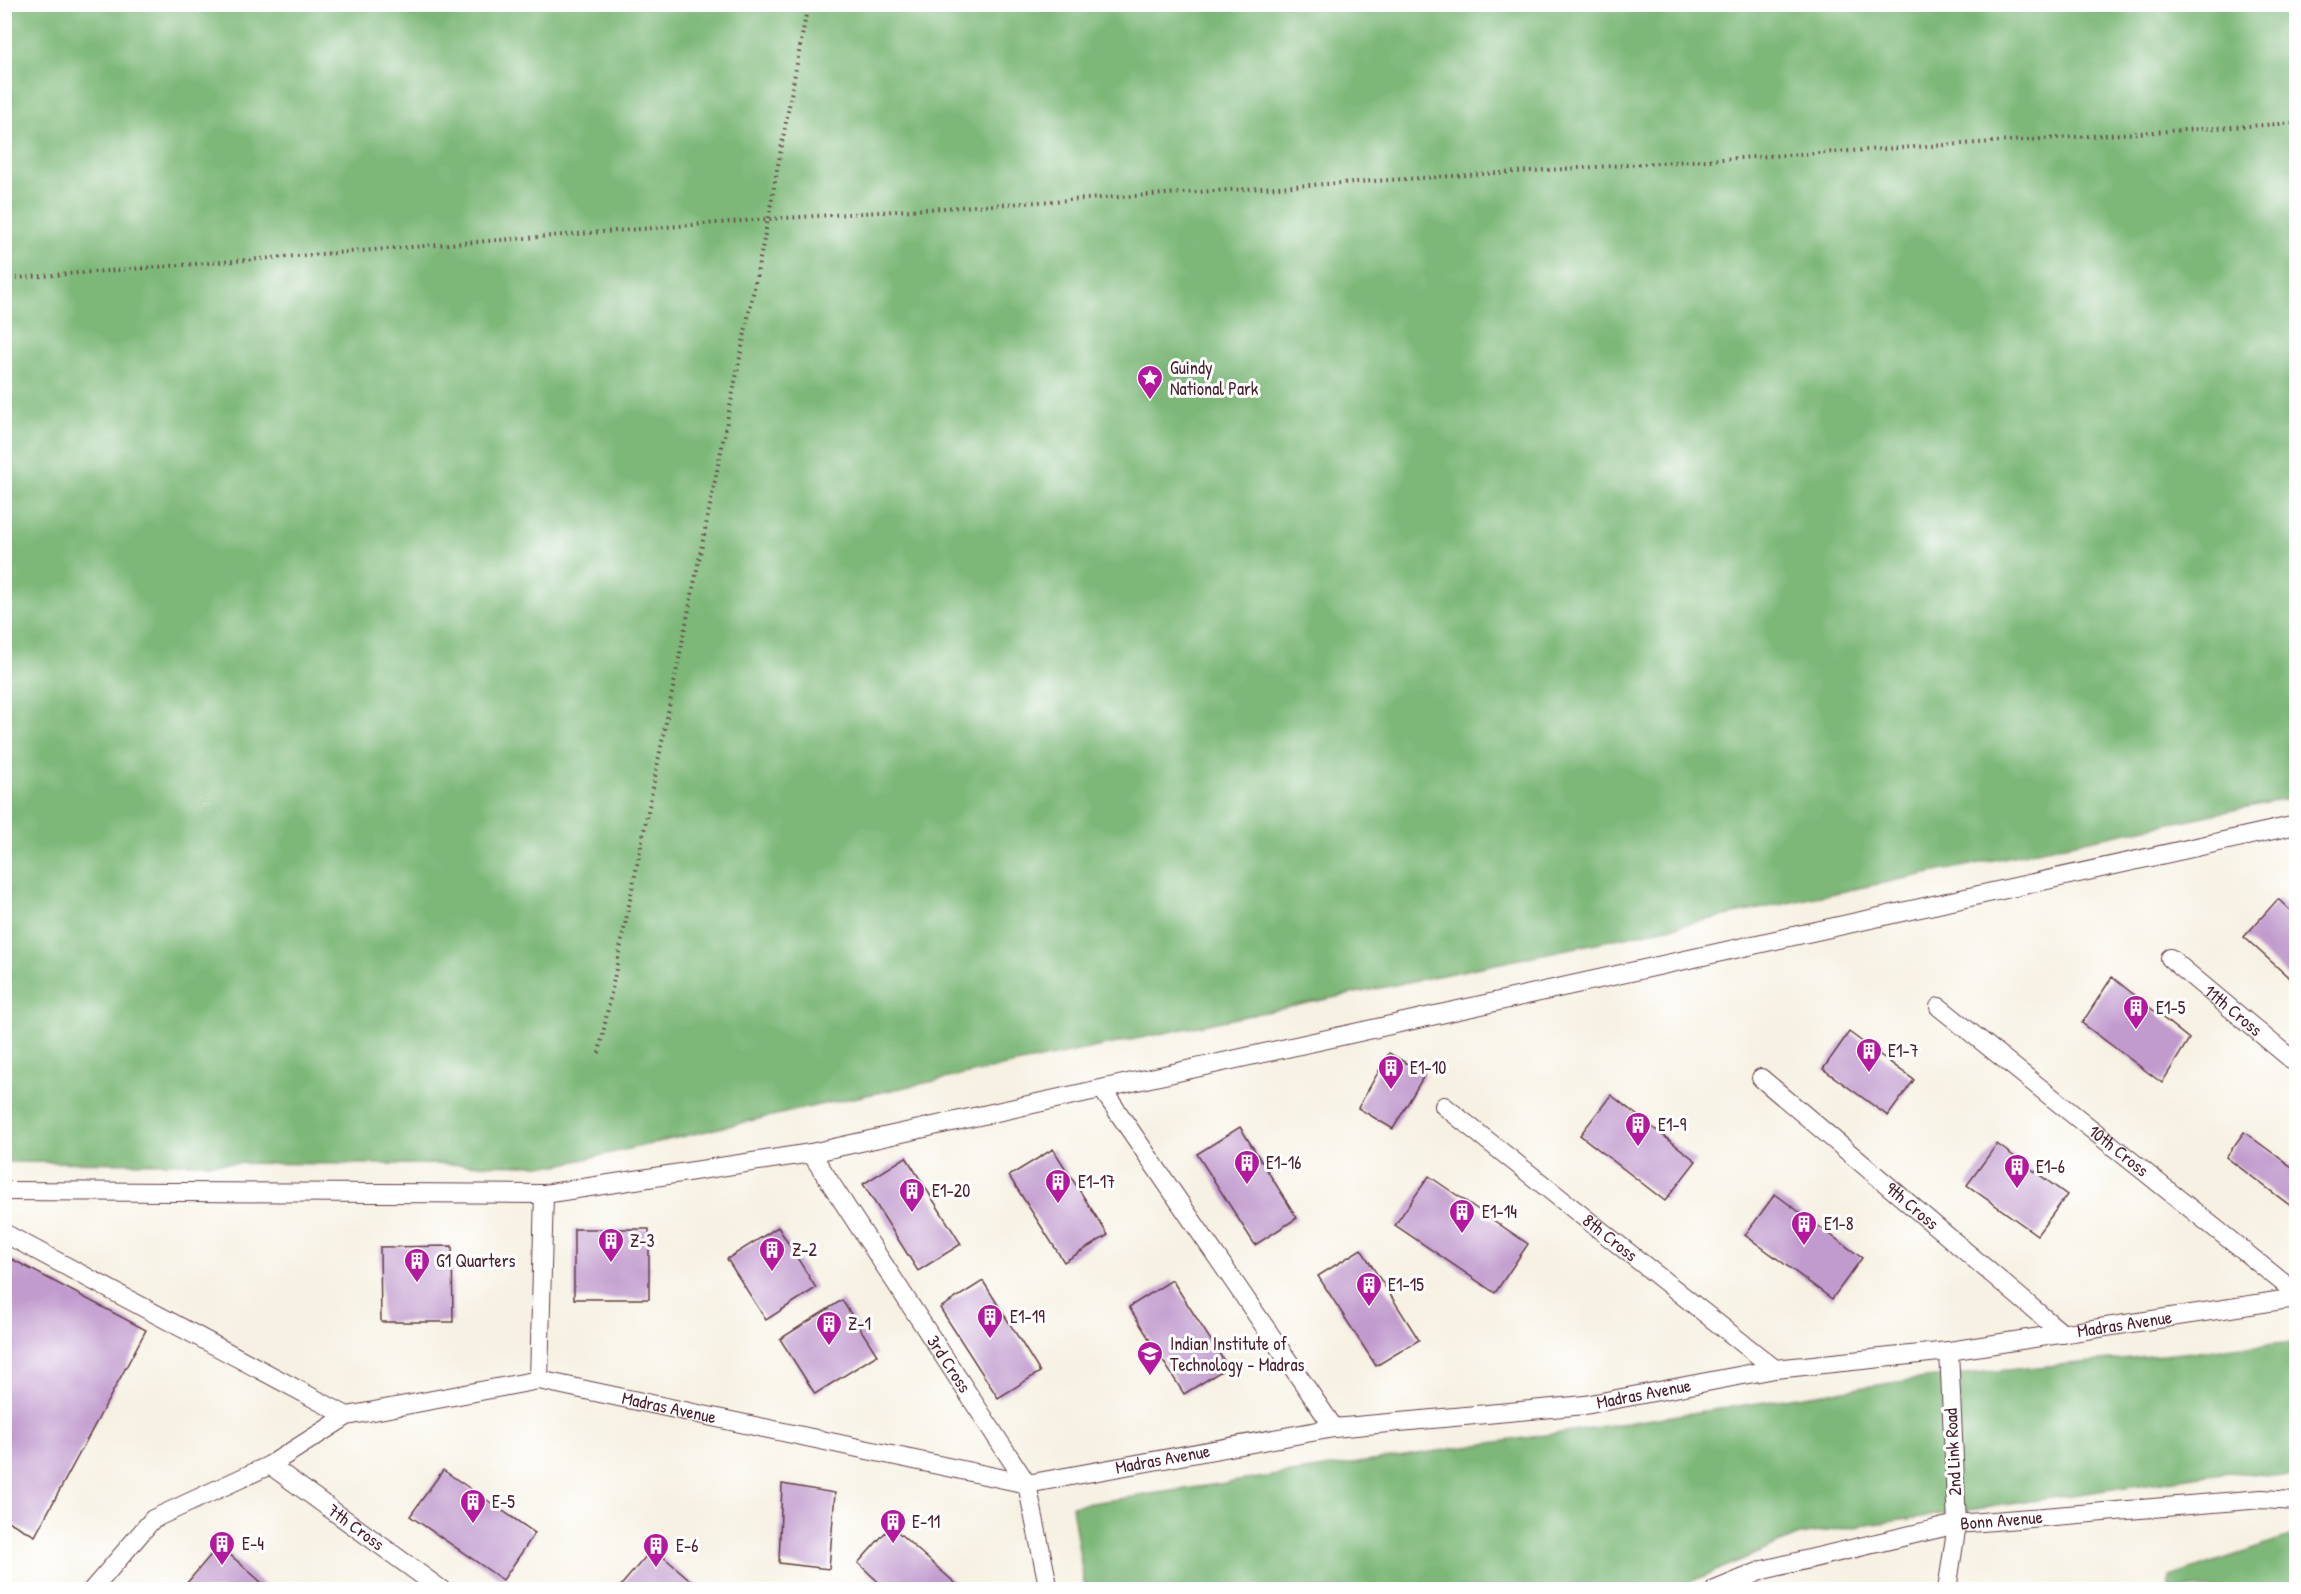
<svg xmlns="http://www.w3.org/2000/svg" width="2301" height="1594" viewBox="0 0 2301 1594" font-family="'Patrick Hand',sans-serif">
<rect width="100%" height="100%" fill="#fff"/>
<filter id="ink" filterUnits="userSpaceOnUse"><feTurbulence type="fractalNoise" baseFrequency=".0167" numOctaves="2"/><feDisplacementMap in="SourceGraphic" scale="12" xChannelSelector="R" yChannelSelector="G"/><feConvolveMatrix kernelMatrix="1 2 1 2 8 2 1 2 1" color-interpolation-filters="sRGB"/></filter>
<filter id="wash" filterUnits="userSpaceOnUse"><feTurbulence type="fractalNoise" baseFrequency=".008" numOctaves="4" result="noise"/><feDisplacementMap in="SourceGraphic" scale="24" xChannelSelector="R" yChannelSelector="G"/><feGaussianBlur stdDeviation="1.35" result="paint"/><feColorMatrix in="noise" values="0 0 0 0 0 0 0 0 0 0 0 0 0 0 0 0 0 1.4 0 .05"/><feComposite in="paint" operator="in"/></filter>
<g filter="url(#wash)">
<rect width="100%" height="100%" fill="#f6f1e2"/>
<!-- forest -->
<path fill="#7db878" stroke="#646c52" stroke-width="1.5" d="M5 4 2296 5V797L819 1105 559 1165 5 1162Z
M2296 1342V1477L2229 1472 1799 1535 1674 1589H1085L1072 1506 1925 1378Z
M2296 1535V1589H2169V1577Z"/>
<g id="blocks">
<!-- building -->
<path fill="#c19bce" d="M2278 899 2296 916V984L2244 937Z
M2112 977 2189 1039 2162 1083 2082 1023Z
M1849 1032 1914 1080 1888 1116 1823 1069Z
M1389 1053 1425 1074 1393 1129 1358 1108Z
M1611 1095 1696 1161 1665 1201 1580 1135Z
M1240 1127 1297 1218 1255 1245 1197 1154Z
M2244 1132 2296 1170V1210L2226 1157Z
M1997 1144 2067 1195 2037 1235 1967 1185Z
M1053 1149 1108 1235 1064 1262 1009 1176Z
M906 1157 961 1244 918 1271 863 1184Z
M1429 1176 1528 1244 1495 1293 1395 1225Z
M1775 1194 1862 1258 1832 1299 1745 1235Z
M778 1227 816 1288 766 1320 727 1259Z
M574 1229H649V1299H574Z
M452 1246 453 1322H381L380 1247Z
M1361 1249 1419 1340 1376 1366 1318 1276Z
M4 1255 146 1330 35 1536 4 1519Z
M1172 1280 1228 1367 1184 1394 1129 1307Z
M983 1281 1040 1372 998 1398 940 1308Z
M842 1300 877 1355 815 1394 780 1339Z
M443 1470 535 1533 503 1580 410 1516Z
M782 1484 835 1493 829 1569 779 1563Z
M891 1526 963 1590H887L858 1563Z
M219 1545 270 1590H181Z
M653 1548 702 1590H617Z"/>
</g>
</g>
<g filter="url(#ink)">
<use href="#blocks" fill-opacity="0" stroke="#643e46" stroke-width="1.5"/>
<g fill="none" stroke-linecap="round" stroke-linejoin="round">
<defs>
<g id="service">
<path id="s1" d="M2170 958 2296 1063"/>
<path id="s2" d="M1939 1007 2296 1293"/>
<path id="s3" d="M1761 1078 2063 1334"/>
<path d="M1102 1089 1334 1428"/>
<path id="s4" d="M1444 1106 1775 1369"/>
<path id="s5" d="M811 1153 1027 1484 1049 1590"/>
<path d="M4 1191 544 1194 811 1153 2296 825"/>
<path d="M4 1233 347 1416"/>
<path d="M539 1380 544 1194"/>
<path id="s6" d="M270 1465 442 1590"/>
<path id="s7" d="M92 1590 153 1519 270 1465 347 1416 539 1380 1027 1484 1334 1428 1585 1405 1775 1369 1949 1351 2296 1298"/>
<path id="s8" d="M1715 1590 1763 1570 1957 1524 2262 1499 2296 1501"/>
<path d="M1947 1590 1957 1524 1949 1351"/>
</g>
</defs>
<!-- service casing -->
<use href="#service" stroke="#643e46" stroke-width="20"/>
<!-- path -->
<path stroke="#643e46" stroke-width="4" stroke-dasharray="1.5 4.5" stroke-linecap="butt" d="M4 279 768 219 2296 123
M599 1053 768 219 808 4"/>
<!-- service -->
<use href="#service" stroke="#fff" stroke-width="18"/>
</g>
</g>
<!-- icons -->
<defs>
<symbol id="sight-pin" viewBox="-11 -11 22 30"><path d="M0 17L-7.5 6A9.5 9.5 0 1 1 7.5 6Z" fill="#b5179e" stroke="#fff"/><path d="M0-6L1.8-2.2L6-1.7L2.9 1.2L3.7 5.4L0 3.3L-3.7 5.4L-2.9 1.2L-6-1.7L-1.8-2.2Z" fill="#fff"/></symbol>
<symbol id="building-pin" viewBox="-11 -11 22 30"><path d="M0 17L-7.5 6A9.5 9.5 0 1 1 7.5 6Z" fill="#b5179e" stroke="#fff"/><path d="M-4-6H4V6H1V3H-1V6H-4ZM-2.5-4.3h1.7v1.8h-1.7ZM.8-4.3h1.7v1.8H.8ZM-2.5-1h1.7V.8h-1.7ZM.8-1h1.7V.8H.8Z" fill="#fff"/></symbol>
<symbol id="university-pin" viewBox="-11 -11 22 30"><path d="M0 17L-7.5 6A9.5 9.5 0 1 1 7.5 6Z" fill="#b5179e" stroke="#fff"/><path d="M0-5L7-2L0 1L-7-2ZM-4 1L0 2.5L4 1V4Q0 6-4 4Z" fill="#fff"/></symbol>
</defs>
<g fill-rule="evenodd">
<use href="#sight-pin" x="1135" y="363" width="30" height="40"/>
<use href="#building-pin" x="2121" y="993" width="30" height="40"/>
<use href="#building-pin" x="1854" y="1036" width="30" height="40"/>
<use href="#building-pin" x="1376" y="1053" width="30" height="40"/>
<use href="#building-pin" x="1623" y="1110" width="30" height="40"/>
<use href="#building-pin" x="1232" y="1148" width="30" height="40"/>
<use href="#building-pin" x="2002" y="1152" width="30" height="40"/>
<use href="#building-pin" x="1043" y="1167" width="30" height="40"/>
<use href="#building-pin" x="897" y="1176" width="30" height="40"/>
<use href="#building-pin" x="1447" y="1197" width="30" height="40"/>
<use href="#building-pin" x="1789" y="1209" width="30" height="40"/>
<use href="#building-pin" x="596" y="1226" width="30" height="40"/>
<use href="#building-pin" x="757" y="1235" width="30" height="40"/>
<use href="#building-pin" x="402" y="1246" width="30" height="40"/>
<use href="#building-pin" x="1354" y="1270" width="30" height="40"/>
<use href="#building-pin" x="975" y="1302" width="30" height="40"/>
<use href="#building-pin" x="814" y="1309" width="30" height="40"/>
<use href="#university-pin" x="1135" y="1339" width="30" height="40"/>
<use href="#building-pin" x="458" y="1487" width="30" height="40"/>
<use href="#building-pin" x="878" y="1507" width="30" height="40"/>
<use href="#building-pin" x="207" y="1529" width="30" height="40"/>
<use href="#building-pin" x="641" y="1531" width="30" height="40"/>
</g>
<g text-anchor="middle" stroke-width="6" stroke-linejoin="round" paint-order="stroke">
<!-- poi labels -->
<g font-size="18" fill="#4a1f2b" stroke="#fff" text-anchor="start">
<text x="1170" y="374">Guindy<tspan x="1170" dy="21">National Park</tspan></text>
<text x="2156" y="1014">E1-5</text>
<text x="1888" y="1057">E1-7</text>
<text x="1410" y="1074">E1-10</text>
<text x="1658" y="1131">E1-9</text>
<text x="1266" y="1169">E1-16</text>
<text x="2036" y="1173">E1-6</text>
<text x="1078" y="1188">E1-17</text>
<text x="932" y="1197">E1-20</text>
<text x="1482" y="1218">E1-14</text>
<text x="1824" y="1230">E1-8</text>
<text x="630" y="1247">Z-3</text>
<text x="792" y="1256">Z-2</text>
<text x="436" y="1267">G1 Quarters</text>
<text x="1388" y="1291">E1-15</text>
<text x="1010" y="1323">E1-19</text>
<text x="848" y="1330">Z-1</text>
<text x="1170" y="1350">Indian Institute of<tspan x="1170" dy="21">Technology - Madras</tspan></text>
<text x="492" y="1508">E-5</text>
<text x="912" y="1528">E-11</text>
<text x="242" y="1550">E-4</text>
<text x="676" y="1552">E-6</text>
</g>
<!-- street labels -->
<g font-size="18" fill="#4a1f2b" stroke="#fff">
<text dy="6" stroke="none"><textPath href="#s1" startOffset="82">11th Cross</textPath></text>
<text dy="6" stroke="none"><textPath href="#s2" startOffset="230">10th Cross</textPath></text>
<text dy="6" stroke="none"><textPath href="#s3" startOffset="198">9th Cross</textPath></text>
<text dy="6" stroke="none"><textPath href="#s4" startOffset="212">8th Cross</textPath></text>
<text dy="6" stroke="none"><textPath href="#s7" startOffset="2118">Madras Avenue</textPath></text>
<text dy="6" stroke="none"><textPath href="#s5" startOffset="252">3rd Cross</textPath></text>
<text dy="6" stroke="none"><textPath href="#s7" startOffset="1632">Madras Avenue</textPath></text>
<text dy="6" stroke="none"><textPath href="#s7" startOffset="642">Madras Avenue</textPath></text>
<text transform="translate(1953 1452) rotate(-93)" y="6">2nd Link Road</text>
<text dy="6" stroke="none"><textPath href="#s7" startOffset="1146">Madras Avenue</textPath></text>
<text dy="6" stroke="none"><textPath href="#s8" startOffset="296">Bonn Avenue</textPath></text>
<text dy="6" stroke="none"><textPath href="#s6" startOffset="106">7th Cross</textPath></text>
</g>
</g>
<!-- margin -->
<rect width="2301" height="1594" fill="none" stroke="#fff" stroke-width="24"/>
</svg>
